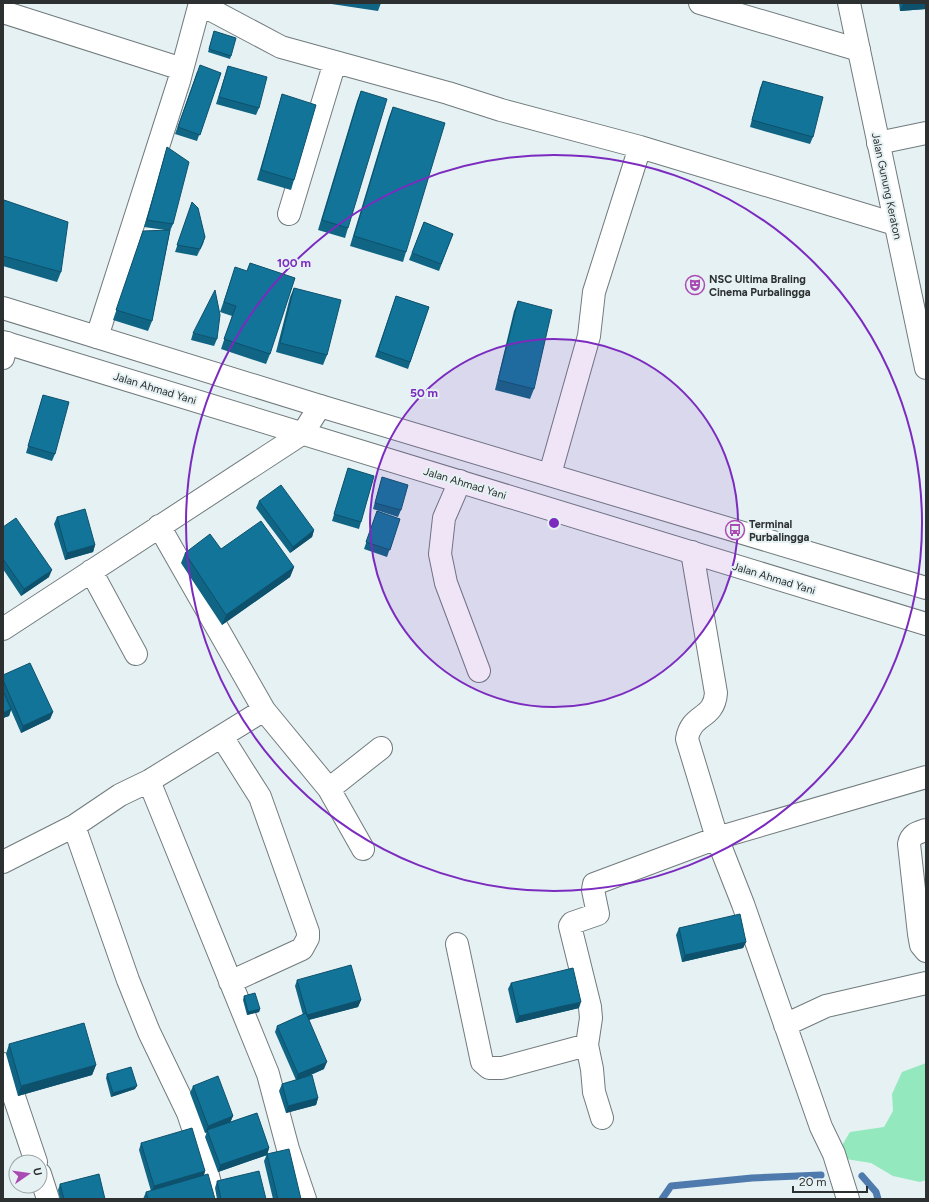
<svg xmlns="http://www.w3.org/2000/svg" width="929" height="1202" viewBox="0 0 929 1202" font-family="Figtree,sans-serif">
<rect width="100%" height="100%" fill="#e6f1f3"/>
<!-- green -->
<path fill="#93e8bd" d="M926 1063V1180L920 1182 893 1176 871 1163 846 1159 841 1147 850 1132 884 1127 893 1111 892 1094 902 1072Z"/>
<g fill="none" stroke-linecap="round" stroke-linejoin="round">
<!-- stream -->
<path stroke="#4f7aad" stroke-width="7" d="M862 1176 876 1192 878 1199
M662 1199 671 1186 752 1178 821 1175"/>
<defs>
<path id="minor" d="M700 3 859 50
M200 4 281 47 448 93 501 110 640 147 895 224
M3 12 182 69
M878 143 926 133
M289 214 335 62
M97 337 179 81 200 3
M3 358 7 343
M550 474 589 336 594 292 640 147
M460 481 444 518 440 554 446 583 479 671
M159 526 264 710 329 789 363 849
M692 552 716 693C714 720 691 713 687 739L717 838 743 904 821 1127 834 1154 848 1199
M91 571 136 654
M3 629 303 433 320 406
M222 737 260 797 308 932V938L302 949 230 982
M149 781 268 1074 288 1149 305 1199
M329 789 381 748
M926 830C917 833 911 834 909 844L919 934 921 945 926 951
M3 862 74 826
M457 944 482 1062 489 1068H502L587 1045 591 1018 590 1007 570 926 572 923 598 914 593 890 594 884 717 838 926 777
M785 1025 826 1006 926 983
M587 1045 592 1069 594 1092 602 1118
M3 1064 36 1162
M40 1174 48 1199
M214 1199 205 1164 188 1113 149 1032 128 980 74 826 120 795 149 781 264 710"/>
<path id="tertiary" d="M849 3 926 368"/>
<path id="primary" d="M3 308 320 406 926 588
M3 342 926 624"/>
</defs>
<!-- minor casing -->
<use href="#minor" stroke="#717b7d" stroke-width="24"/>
<!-- tertiary casing -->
<use href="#tertiary" stroke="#717b7d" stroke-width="24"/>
<!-- primary casing -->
<use href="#primary" stroke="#717b7d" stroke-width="24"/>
<!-- minor -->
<use href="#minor" stroke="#fff" stroke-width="22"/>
<!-- tertiary -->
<use href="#tertiary" stroke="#fff" stroke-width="22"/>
<!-- primary -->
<use href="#primary" stroke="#fff" stroke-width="22"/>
</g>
<!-- wall -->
<path fill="#106484" d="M325 3H381L378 11Z
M899 3H926V9L900 11Z
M214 31 231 56 230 59 208 52Z
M228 66 259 108 256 115 216 104Z
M197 72 221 73 197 141 175 134Z
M763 81 813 137 810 144 750 127 760 88Z
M361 91 348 228 345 238 318 230 357 101Z
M282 94 294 180 291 190 257 180 279 104Z
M393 107 406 252 403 262 350 246 389 117Z
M167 147 173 224 170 231 152 321 148 331 113 320 140 241 165 230 144 227Z
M4 200 61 272 57 282 3 266V202Z
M192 202 205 237 197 256 175 252Z
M424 222 453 234 439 271 409 260Z
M247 271 270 354 266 364 221 349 232 316 220 312 232 277Z
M294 288 327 355 323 365 276 352 290 297Z
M396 296 429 307 408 369 375 357Z
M518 301 534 389 530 399 495 390 514 311Z
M193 333 217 339 214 346 191 340Z
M43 395 55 454 52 461 26 453Z
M348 468 361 522 359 529 332 521Z
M382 477 401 510 398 517 373 509Z
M259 501 314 530 312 537 290 553 256 508Z
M377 511 400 519 387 557 364 549Z
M57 517 95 545 93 552 65 560 54 524Z
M3 527 49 577 21 596 3 569Z
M221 549 294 567 290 577 222 625 181 563 185 553Z
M3 675 53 712 50 719 21 733 11 710 9 716 3 718Z
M679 928 746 942 743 948 682 962 676 935Z
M297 980 361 1000 358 1007 309 1020 324 1069 304 1078 318 1098 316 1105 286 1113 279 1091 282 1084 296 1080 275 1032 277 1026 303 1015 295 986Z
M511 983 579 1008 516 1023 508 989Z
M244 996 260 1009 259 1012 247 1015 243 1000Z
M9 1044 96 1065 92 1075 18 1096 6 1054Z
M107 1074 135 1089 111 1097 106 1078Z
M193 1086 233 1116 230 1122 269 1148 267 1155 218 1172 205 1137 207 1132 205 1133 190 1093Z
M141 1143 205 1171 204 1175 215 1199H143L146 1192 151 1191 139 1150Z
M267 1154 301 1199H273L264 1161Z
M217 1181 266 1199H217L215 1188Z
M60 1184 105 1199H60L58 1190Z"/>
<!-- shaded-wall -->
<path fill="#0d516c" d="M917 3H926V9L900 11 903 4Z
M205 237 203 244 197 256 200 249Z
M314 530 312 537 290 553 293 547Z
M95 545 93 552 65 560 67 553Z
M294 567 290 577 222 625 226 615Z
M52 570 49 577 21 596 24 589Z
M11 709 9 716 3 718V713Z
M53 712 50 719 21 733 23 726Z
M746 942 743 948 682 962 685 955Z
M361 1000 358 1007 304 1021 307 1015Z
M581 1002 579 1008 516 1023 519 1016Z
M260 1009 259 1012 247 1015 248 1012Z
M327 1062 324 1069 296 1081 298 1074Z
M96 1065 92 1075 18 1096 21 1086Z
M137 1086 135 1089 111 1097 113 1093Z
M318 1098 316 1105 286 1113 288 1106Z
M233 1116 230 1123 207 1130V1132L205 1133 208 1126Z
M269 1148 267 1155 218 1172 220 1165Z
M205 1171 203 1178 151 1193 154 1186Z"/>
<!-- building -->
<path fill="#13749a" stroke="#0d516c" d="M902 3H917L903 4Z
M214 31 236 38 231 56 209 49Z
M200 65 221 73 200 135 178 127Z
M228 66 267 77 259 108 219 97Z
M763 81 823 97 813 137 752 120Z
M361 91 387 99 348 228 322 220Z
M282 94 316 105 294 180 261 170Z
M393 107 445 123 406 252 354 236Z
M167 147 189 162 173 224 147 220Z
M4 200 68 222 61 272 3 256V204Z
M192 202 198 208 205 237 200 249 177 245Z
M424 222 453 234 441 264 412 253Z
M170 230 152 321 116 310 143 231Z
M250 263 295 278 270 354 224 339 236 306 224 302 235 267 247 271Z
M294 288 341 300 327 355 280 343Z
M215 290 220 315 217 339 193 333Z
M396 296 429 307 410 362 378 351Z
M518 301 552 310 534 389 498 380Z
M43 395 69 402 55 454 28 446Z
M348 468 374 476 361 522 334 514Z
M382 477 408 485 401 510 375 503Z
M281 485 314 530 293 547 259 501Z
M85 509 95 545 67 553 57 517Z
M377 511 400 519 390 550 366 542Z
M16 518 52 570 24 589 3 559V527Z
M261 521 294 567 226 615 185 553 210 534 221 549Z
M30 663 53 712 23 726 3 680V675Z
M3 691 11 709 3 713Z
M740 914 746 942 685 955 679 928Z
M351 965 361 1000 307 1015 297 980Z
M573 968 581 1002 519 1016 511 983Z
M255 993 260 1009 248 1012 244 996Z
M306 1013 327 1062 298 1074 277 1026Z
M84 1023 96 1065 21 1086 9 1044Z
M131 1067 137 1086 113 1093 107 1074Z
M312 1075 318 1098 288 1106 282 1084Z
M218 1076 233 1116 208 1126 193 1086Z
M257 1113 269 1148 220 1165 207 1130Z
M192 1128 205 1171 154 1186 141 1143Z
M289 1149 301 1199H278L267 1154Z
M259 1171 266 1199H221L217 1181Z
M99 1174 105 1199H64L60 1184Z
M208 1174 215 1199H148L146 1192Z"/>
<!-- distance rings -->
<circle cx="554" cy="523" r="184" fill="#7b2cbf" fill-opacity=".12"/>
<g fill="none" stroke="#7b2cbf" stroke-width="2">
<circle cx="554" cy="523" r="184"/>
<circle cx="554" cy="523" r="368"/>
</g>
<!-- icons -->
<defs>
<symbol id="theatre-ring" viewBox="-11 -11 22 22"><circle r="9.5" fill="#e6f1f3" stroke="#aa4bb4" stroke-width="1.5"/><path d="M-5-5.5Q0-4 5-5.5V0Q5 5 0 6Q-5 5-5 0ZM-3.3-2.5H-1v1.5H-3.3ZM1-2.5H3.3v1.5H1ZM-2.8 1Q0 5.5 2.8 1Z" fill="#aa4bb4"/></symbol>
<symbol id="bus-ring" viewBox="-11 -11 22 22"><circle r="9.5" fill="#e6f1f3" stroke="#aa4bb4" stroke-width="1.5"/><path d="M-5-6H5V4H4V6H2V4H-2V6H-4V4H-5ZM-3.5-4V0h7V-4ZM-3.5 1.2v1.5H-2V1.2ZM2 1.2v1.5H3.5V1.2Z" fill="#aa4bb4"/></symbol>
</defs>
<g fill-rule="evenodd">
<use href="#theatre-ring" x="684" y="274" width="22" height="22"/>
<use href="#bus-ring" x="724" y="519" width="22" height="22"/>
</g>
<g text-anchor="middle" stroke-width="4" stroke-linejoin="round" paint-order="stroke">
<!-- street labels -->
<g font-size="11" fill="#2c3031" stroke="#e6f1f3">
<text transform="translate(887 186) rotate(78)" y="4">Jalan Gunung Keraton</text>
<text transform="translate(155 388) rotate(17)" y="4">Jalan Ahmad Yani</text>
<text transform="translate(465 483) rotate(17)" y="4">Jalan Ahmad Yani</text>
<text transform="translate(774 578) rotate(17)" y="4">Jalan Ahmad Yani</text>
</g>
<!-- poi labels -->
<g font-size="11" font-weight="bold" fill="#2c3031" stroke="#e6f1f3" text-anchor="start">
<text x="709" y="283">NSC Ultima Braling<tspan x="709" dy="13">Cinema Purbalingga</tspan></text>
<text x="749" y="528">Terminal<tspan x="749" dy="13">Purbalingga</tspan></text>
</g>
</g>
<circle cx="554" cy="523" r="6" fill="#7b2cbf" stroke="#e6f1f3" stroke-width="2"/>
<g font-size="12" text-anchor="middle" font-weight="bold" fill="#7b2cbf" stroke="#e6f1f3" stroke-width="4" stroke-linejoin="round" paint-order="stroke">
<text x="294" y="267">100 m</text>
<text x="424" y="397">50 m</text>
</g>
<!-- border -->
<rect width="929" height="1202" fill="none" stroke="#2c3031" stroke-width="8"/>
<!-- north arrow -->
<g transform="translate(28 1174) rotate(77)"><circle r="19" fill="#e6f1f3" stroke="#9ca4a5"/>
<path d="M0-3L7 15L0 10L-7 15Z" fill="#aa4bb4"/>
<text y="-6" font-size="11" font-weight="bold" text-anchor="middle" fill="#2c3031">U</text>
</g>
<!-- scale -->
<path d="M793 1186v6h74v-6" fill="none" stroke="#2c3031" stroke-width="2"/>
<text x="799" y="1186" font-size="12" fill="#2c3031" stroke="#e6f1f3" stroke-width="3" paint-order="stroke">20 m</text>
</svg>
